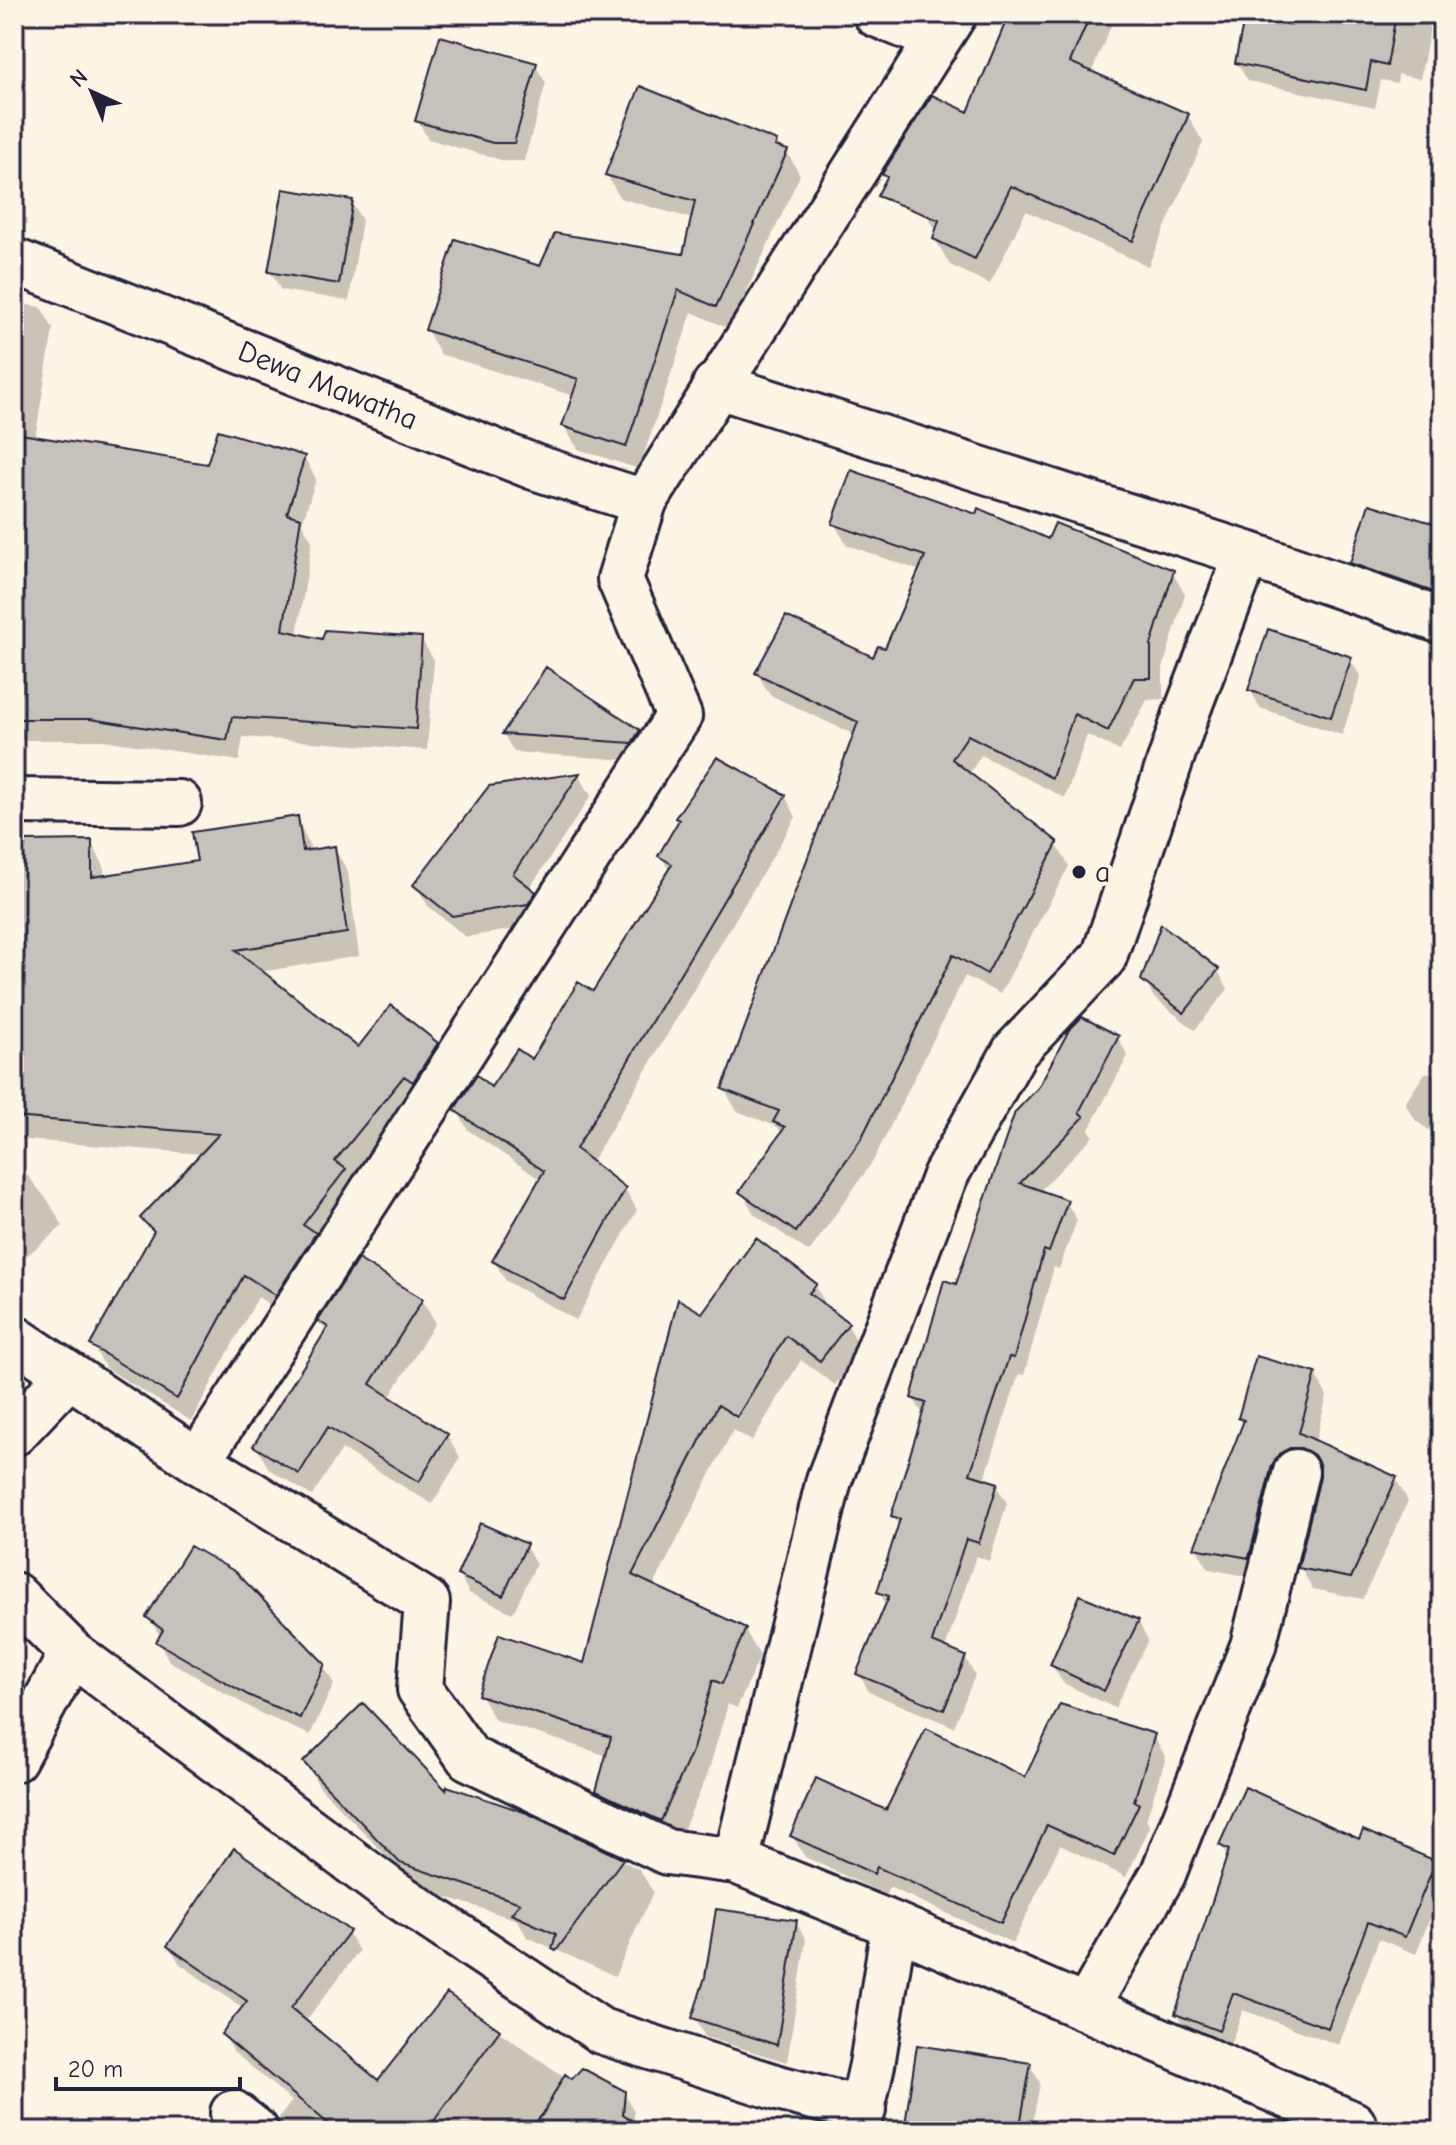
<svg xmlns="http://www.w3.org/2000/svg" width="1456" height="2145" viewBox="0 0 1456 2145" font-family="'Comic Neue',sans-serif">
<rect width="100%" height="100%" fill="#fcf5e5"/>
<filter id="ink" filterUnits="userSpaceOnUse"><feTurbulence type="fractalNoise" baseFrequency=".0125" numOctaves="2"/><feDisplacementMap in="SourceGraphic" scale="16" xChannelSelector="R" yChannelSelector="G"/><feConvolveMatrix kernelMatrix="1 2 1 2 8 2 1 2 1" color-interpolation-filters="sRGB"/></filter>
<g filter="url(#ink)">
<!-- shadow -->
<path fill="#0003" d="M1011 14H1116L1091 73 1188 116 1203 142 1148 266 1026 211 990 284 950 265 935 239 937 232 927 215Z
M1247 14H1421L1430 29 1420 79 1398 74 1397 83 1381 80 1375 108 1248 81 1237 63Z
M535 65 546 83 524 161H505L428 139 418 121Z
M776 142 787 152 800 175 729 329 692 312 639 469 578 449 564 426 574 396 440 354 427 330 541 269 685 256 693 219 620 198 607 175Z
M351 202 362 220 349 301 281 290 270 271Z
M14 303 41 307 53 329 35 439 209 467 304 457 316 479 302 524 312 541 297 635 324 642 421 639 434 660 427 750 243 737 239 761 103 740H14Z
M834 524 1049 541 1172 572 1185 594 1163 668V699L1147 700 1120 751 1087 735 1065 798 981 755 969 775 1056 844 1069 866 1000 994 965 976 873 1161 809 1252 754 1214 742 1192 782 1134 778 1127 737 1111 724 1089 855 735 770 695 757 673 874 660 886 650 921 571 847 545Z
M1442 528V608L1363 581 1352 563Z
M1350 659 1361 677 1342 735 1260 708 1250 689Z
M547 670 639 732 649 750 642 761 514 752 504 735Z
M1442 745V797L1428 778Z
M579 775 591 796 529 889 547 915 540 925 466 937 428 906 416 885 490 787Z
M785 796 796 817 591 1163 625 1189 637 1210 576 1320 506 1281 494 1261 541 1180 468 1130 457 1110 533 1062 593 994 670 872 661 856 680 823 677 818Z
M297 818 312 851 334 848 348 872 359 956 260 972 358 1050 437 1044 450 1068 419 1099 351 1181 358 1194 290 1317 258 1297 191 1421 106 1368 92 1345 203 1154 14 1139V843L91 842 104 866V878L199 863Z
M1218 971 1228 989 1195 1030 1154 998 1144 979Z
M1118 1038 1128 1056 1089 1129 1093 1136 1039 1192 1066 1202 1077 1220 1059 1269 1054 1267 1024 1375 1019 1374 984 1481 996 1485 1007 1503 989 1561 976 1556 945 1649 965 1657 975 1675 954 1727 869 1692 859 1674 887 1606 879 1592 899 1527 893 1516 924 1416 913 1398 958 1286 1017 1113Z
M1425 1073H1442V1139L1416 1121 1405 1103Z
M14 1159 49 1202 63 1226 14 1266Z
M815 1285 830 1312 847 1324 862 1350 835 1385 801 1360 752 1441 733 1430 653 1587 745 1630 760 1656 737 1708 728 1704 707 1776 676 1846 613 1816 598 1790 608 1756 495 1720 480 1694 586 1665 702 1315Z
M422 1300 435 1323 389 1398 447 1435 460 1458 432 1504 342 1449 312 1496 269 1469 256 1446 327 1333 320 1321Z
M1315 1374 1327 1396 1315 1442 1396 1479 1408 1501 1363 1599 1313 1589 1300 1567 1322 1473 1315 1469 1261 1579 1209 1569 1196 1548 1244 1426 1240 1418Z
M525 1545 536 1564 513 1613 469 1593 459 1575Z
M148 1617 323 1665 334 1684 310 1735 260 1713 169 1661 159 1642 161 1637Z
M1138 1621 1148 1640 1115 1708 1063 1683 1052 1665Z
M1153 1736 1166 1757 1146 1820 1150 1827 1126 1877 1060 1845 1013 1943 889 1887 886 1895 805 1857 792 1835 1026 1779Z
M306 1763 526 1815 639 1869 653 1892 615 1976 527 1937 517 1920 416 1887 319 1786Z
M1360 1841 1434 1862 1442 1875V1888L1416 1954 1379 1939 1339 2045 1243 2010 1229 2048 1187 2032 1177 2014 1228 1858 1221 1845Z
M796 1922 806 1940 787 2062 705 2037 695 2018Z
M348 1933 359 1951 305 2022 378 2083 447 1996 572 2082 623 2092 634 2111V2131H282L279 2118 292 2101 234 2052 223 2034 244 2009 180 1964 169 1946Z
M1030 2065 1040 2083 1031 2131H904Z"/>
<!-- building -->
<path fill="#c6c1bb" stroke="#22223b" stroke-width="2" d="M1009 14H1091L1070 62 1189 114 1133 241 1011 186 975 259 933 239 939 220 877 196 887 177 882 174 932 95 968 112Z
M1245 14H1396L1387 66 1371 62 1366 90 1235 63Z
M440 36 537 63 514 143H493L415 121Z
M640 86 777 141 775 146 788 150 716 307 678 290 626 447 562 426 578 379 425 330 455 239 540 266 555 233 683 254 695 201 605 175Z
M283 189 353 200 339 284 268 272Z
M218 430 305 456 287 514 301 518 283 630 322 639 325 630 422 637 416 729 232 717 227 740 90 719H14V433L207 464Z
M851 470 976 514 978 508 1048 539 1055 523 1174 570 1151 645V678H1134L1108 731 1074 714 1052 778 968 735 952 759 1058 842 987 974 953 955 861 1139 796 1232 739 1192 785 1127 773 1122 779 1111 722 1089 858 722 755 673 786 616 873 657 878 646 885 648 925 556 832 524Z
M1369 504 1442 526V595L1350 563Z
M1268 629 1352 657 1331 717 1248 690Z
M546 667 640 730 632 743 502 734Z
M717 757 786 795 576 1149 626 1188 564 1300 492 1261 544 1171 454 1110 477 1075 491 1087 517 1049 532 1059 578 982 593 991 672 864 658 856 679 820 675 818Z
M580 773 513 874 536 892 528 904 452 916 413 885 489 786Z
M298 816 303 851 335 846 347 933 236 950 358 1047 391 1005 438 1043 413 1082 404 1076 335 1161 346 1169 303 1225 316 1233 276 1295 244 1275 177 1399 90 1345 154 1231 140 1218 219 1134 14 1117V846H25V841L92 840V877L197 861 192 832Z
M1161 924 1219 969 1184 1013 1141 980Z
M1082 1017 1119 1036 1079 1112 1084 1117 1020 1183 1068 1200 1049 1252 1044 1250 1014 1358 1009 1357 970 1474 998 1483 979 1543 966 1539 932 1642 966 1656 944 1710 856 1674 889 1596 877 1592 900 1519 891 1516 926 1403 911 1398 944 1280 956 1284 1015 1112 1038 1088 1069 1030Z
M756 1238 817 1284 809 1293 849 1323 820 1361 786 1336 737 1417 718 1405 632 1575 746 1628 722 1684 713 1680 693 1749 661 1821 596 1791 611 1737 478 1695 499 1634 584 1663 678 1299 702 1313Z
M358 1259 423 1299 370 1384 448 1434 419 1482 328 1427 299 1474 253 1446 328 1327 318 1321Z
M1256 1356 1316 1373 1299 1433 1397 1477 1351 1578 1298 1568 1320 1477V1466L1314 1455 1301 1448H1290L1279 1454 1272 1465 1249 1558 1194 1548 1244 1420 1238 1418Z
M480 1523 527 1544 503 1596 457 1575Z
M190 1546 236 1572 325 1664 300 1718 248 1695 156 1642 163 1630 146 1617Z
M1080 1595 1139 1620 1104 1691 1050 1665Z
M363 1703 446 1790 447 1786 527 1813 623 1859 556 1951 552 1949 556 1934 511 1914 520 1903 400 1863 303 1762Z
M1060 1704 1155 1734 1134 1801 1139 1804 1114 1856 1047 1825 1001 1923 877 1867 874 1874 790 1836 816 1778 886 1810 926 1728 1025 1777Z
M1245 1787 1359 1839 1363 1830 1436 1861 1405 1937 1368 1922 1328 2028 1233 1993 1219 2031 1175 2014 1229 1850 1219 1845Z
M234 1848 350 1931 291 2008 378 2080 447 1993 500 2030 431 2125 438 2131H337L221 2034 247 2001 167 1946Z
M716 1909 797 1920 777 2045 692 2018 705 1977Z
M917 2045 1031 2063 1019 2131H904Z
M582 2068 625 2091 623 2114 647 2131H528L543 2114 565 2074 572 2079Z"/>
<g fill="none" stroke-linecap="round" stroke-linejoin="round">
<defs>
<path id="street" d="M876 14 938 39
M14 261 534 467 644 502
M715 385 1247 554 1442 621
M14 801 179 803
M14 1338 198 1461 427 1602 420 1689 469 1758 667 1852 736 1861 894 1925 1353 2124
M14 1433 68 1376
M198 1461 679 716 620 579 644 502 954 14
M14 1595 72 1653 388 1889 601 2031 778 2088 863 2110
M14 1759 72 1653
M736 1861 829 1480 945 1176 1015 1051 1104 957 1185 717 1247 554
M1086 2008 1163 1874 1253 1646 1296 1472
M233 2113 256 2131
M857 2131 872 2065 894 1925"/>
</defs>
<!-- street casing -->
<use href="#street" stroke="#22223b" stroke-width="50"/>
<!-- street -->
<use href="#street" stroke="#fcf5e5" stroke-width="44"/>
</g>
</g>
<!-- markers -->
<circle fill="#22223b" stroke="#fcf5e5" stroke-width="3" cx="1079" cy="872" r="8"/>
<g text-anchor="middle" stroke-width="8" stroke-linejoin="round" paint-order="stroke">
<!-- street labels -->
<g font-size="30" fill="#22223b" stroke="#fcf5e5">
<text transform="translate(328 385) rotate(22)" y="10">Dewa Mawatha</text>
</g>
<!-- poi labels -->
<g font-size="30" fill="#22223b" stroke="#fcf5e5" text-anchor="start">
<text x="1095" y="882">a</text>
</g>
</g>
<!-- margin -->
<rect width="1456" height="2145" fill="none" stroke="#fcf5e5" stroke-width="48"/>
<rect x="24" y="24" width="1408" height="2097" fill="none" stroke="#22223b" stroke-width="3" filter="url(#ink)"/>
<!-- north arrow -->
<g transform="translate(92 92) rotate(316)" stroke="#fcf5e5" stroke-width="6" paint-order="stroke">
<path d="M0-6L14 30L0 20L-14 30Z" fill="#22223b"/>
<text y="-12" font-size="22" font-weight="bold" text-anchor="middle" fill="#22223b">N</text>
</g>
<!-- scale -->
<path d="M56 2077v12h184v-12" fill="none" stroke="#22223b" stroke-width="4"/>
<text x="68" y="2077" font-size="24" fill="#22223b" stroke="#fcf5e5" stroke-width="6" paint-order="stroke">20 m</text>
</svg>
